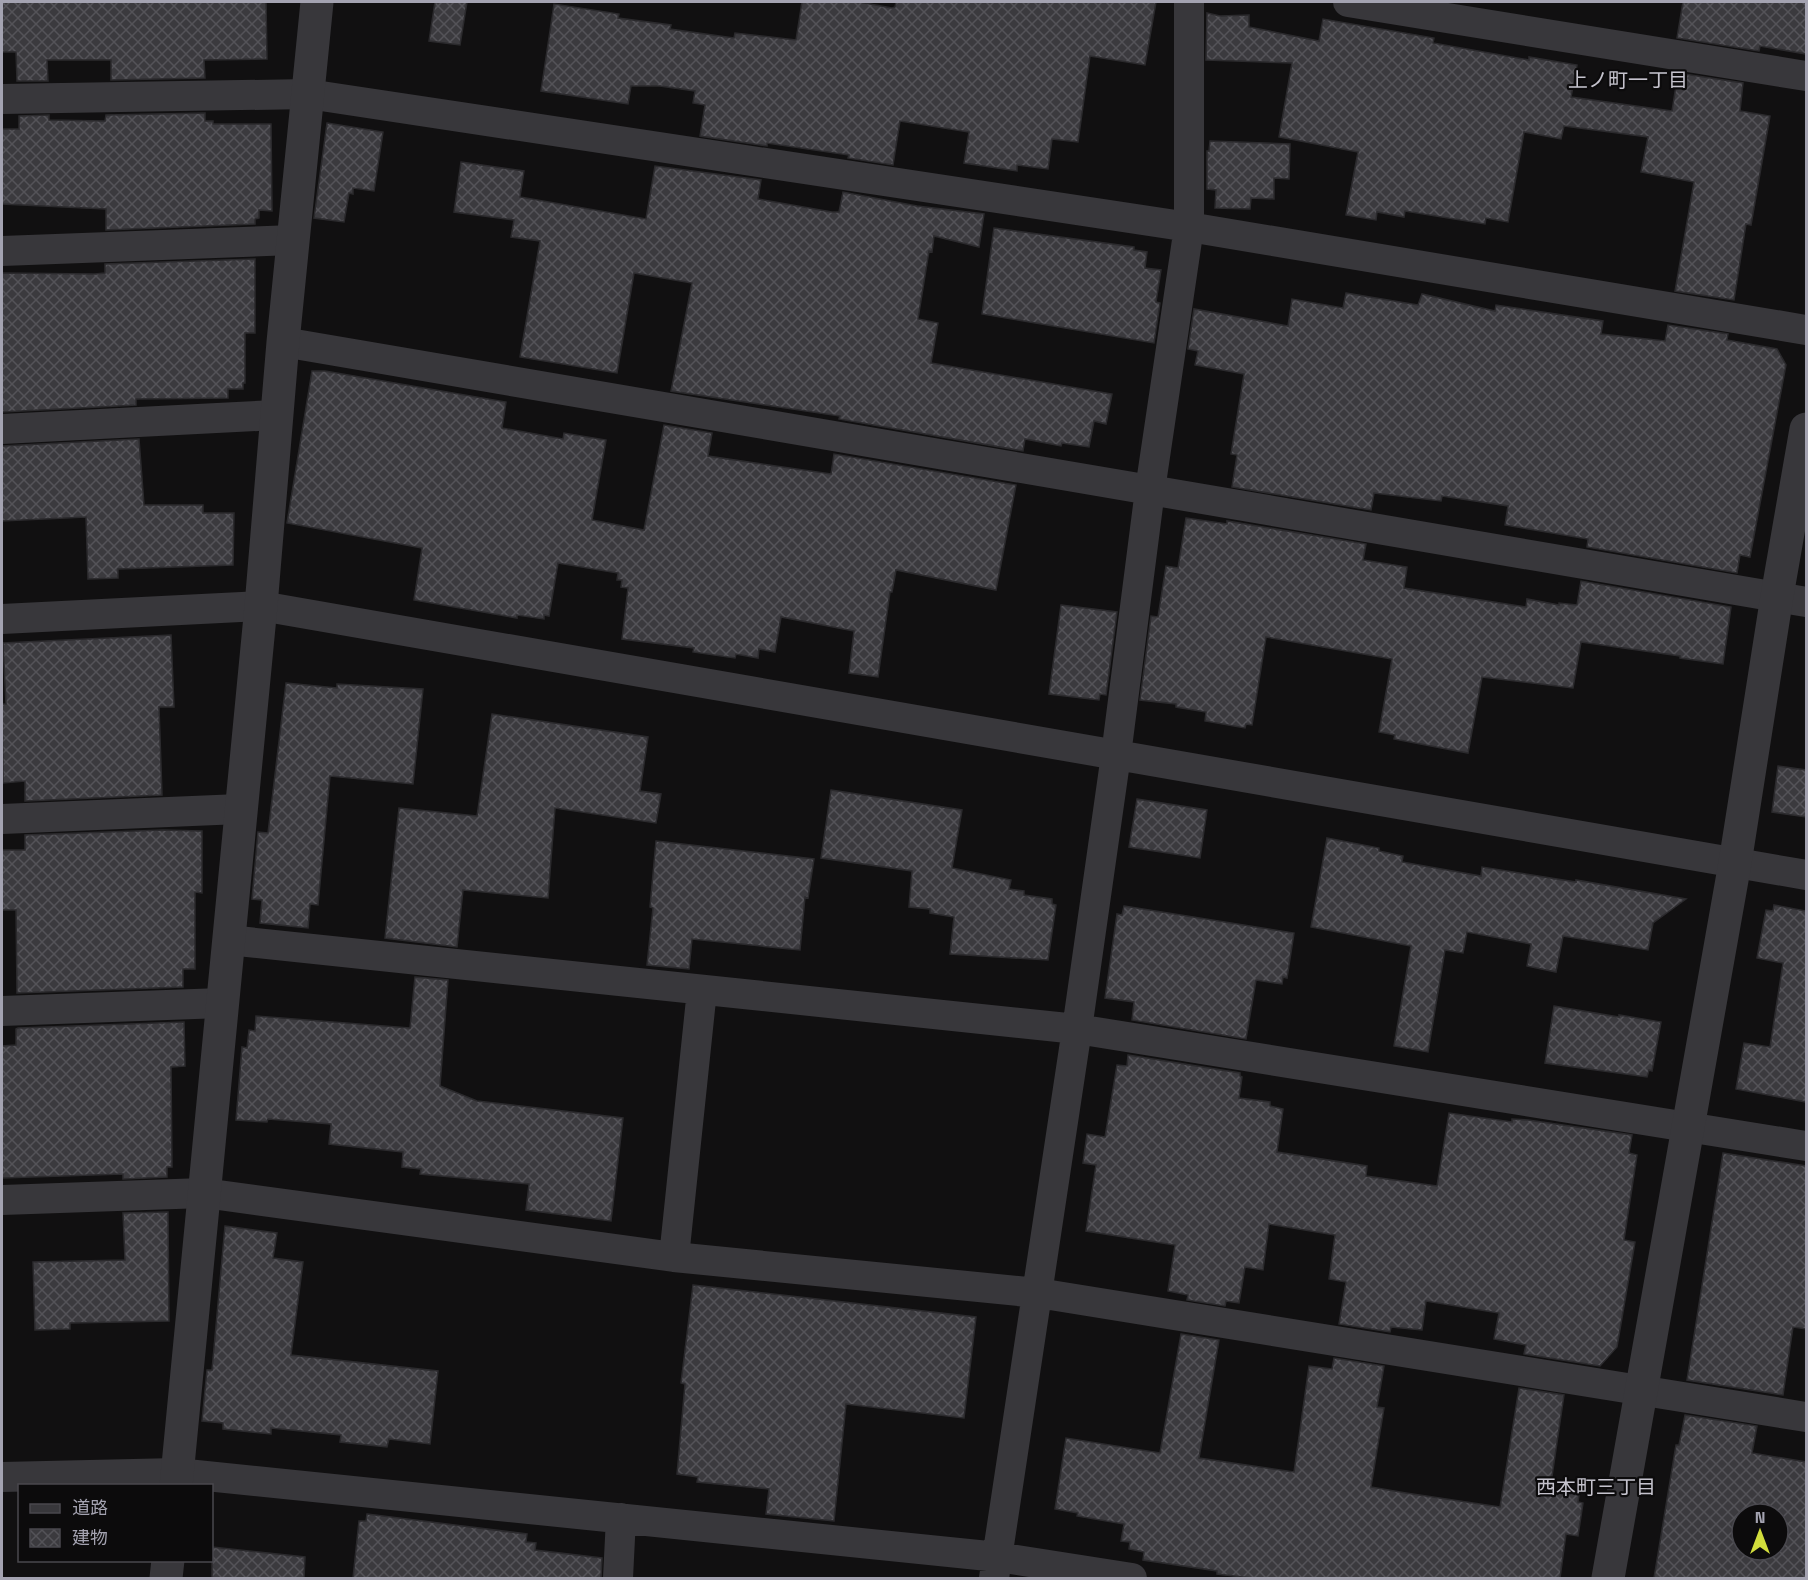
<svg xmlns="http://www.w3.org/2000/svg" width="1808" height="1580" viewBox="0 0 1808 1580" font-family="'Space Grotesk','Noto Sans JP',sans-serif">
<defs>
<pattern id="building-cross-hatch" width="8" height="8" patternUnits="userSpaceOnUse" patternTransform="scale(1.5)"><rect width="8" height="8" fill="#3b3a3e"/><path d="M0 0l8 8M0 8l8-8" fill="none" stroke="#545358"/></pattern>
</defs>
<rect width="100%" height="100%" fill="#111011"/>
<!-- building -->
<path fill="url(#building-cross-hatch)" stroke="#2b2a2d" stroke-width="1.5" fill-rule="evenodd" d="M2 2H266L267 59 204 60 205 78 111 80V60H47L48 81H17L16 52H2Z
M435 2H467L460 45 429 41Z
M802 2H859L892 8 895 7 896 2H1156L1145 65 1090 56 1078 142 1052 139 1048 169 1017 165V171L964 163 969 132 900 121 893 165 848 158 849 155 767 143V146L700 136 705 105 693 103 695 91 660 86H631L628 104 541 91 554 4 619 14 618 18 671 25 670 29 734 38 735 33 796 40Z
M1683 2H1806V54L1760 46 1759 51 1677 38Z
M1207 13 1220 16 1249 15V27L1319 41 1323 19 1434 38 1433 43 1529 60V57L1577 65 1571 97 1672 111 1678 73 1743 83 1740 111 1770 116 1751 225 1746 224 1734 300 1675 291 1694 182 1641 172 1648 137 1564 126 1561 139 1524 132 1508 222 1486 218 1485 224 1405 211 1404 217 1377 212 1376 220 1346 215 1358 152 1279 137 1292 63 1206 60Z
M205 113V121H213V124H271L272 211 259 210V218L255 219V224L106 230V209L2 204V129H19V116L49 115V120L105 121 106 115Z
M327 123 383 132 374 191 353 188V194L349 193 344 222 314 218Z
M1210 141 1290 144 1289 179 1274 178V199L1251 198 1250 209 1215 208 1216 190 1207 189V151H1209Z
M461 162 524 171 520 197 646 219 655 166 761 180 758 199 832 212H839L843 192 917 206 984 214 979 247 934 236 932 252 929 251 918 319 938 323 931 363 1112 394 1106 424 1094 421 1089 447 1062 443 1061 446 1025 439 1023 451 839 419 840 416 671 391 692 283 634 273 617 373 520 357 540 241 511 237 514 220 454 212Z
M994 228 1134 247V250L1147 252 1145 268 1161 270 1156 302 1160 303 1154 343 982 314Z
M255 259V333H245V383H243V389H228V398L136 399V405L2 412V273L95 274 105 273V264Z
M1346 293 1418 305 1422 294 1495 311 1496 305 1603 321 1601 334 1665 341 1668 325 1728 334 1727 340 1777 349 1786 365 1750 557 1740 555 1737 573 1587 547 1588 539 1505 525 1508 506 1442 496 1441 501 1374 493 1371 510 1232 487 1237 455 1231 454 1244 374 1195 365 1198 351 1188 349 1194 309 1288 326 1292 299 1343 308Z
M312 371H325L506 402 502 428 563 439 564 433 606 440 592 520 644 530 664 425 712 433 708 456 831 474 834 454 1016 485 996 590 896 570 892 592H890L878 677 849 673 854 631 781 617 775 652 759 649 758 658 736 654 735 658 693 652 694 648 622 639 628 588 621 587 622 580H617L618 573 558 563 549 616 544 615V619L517 615V618L414 600 422 548 287 523Z
M139 439 144 505H203V513H234L233 565 118 569V578L88 579 86 517 2 521V446Z
M1186 518 1227 524V521L1366 544 1363 560 1407 567 1404 588 1526 607 1527 599 1559 605V603L1577 605 1581 581 1731 607 1723 664 1680 658V656L1581 642 1573 688 1482 677 1468 753 1394 739 1395 735 1379 732 1392 659 1266 637 1252 725 1246 724 1245 728 1205 721 1206 712 1176 707V704L1140 700 1151 616 1158 617 1166 566 1178 568Z
M1061 605 1117 612 1106 695 1100 694 1099 700 1049 694Z
M171 635 174 707H159L162 795 25 801V781L3 783 2 704H6L3 643Z
M286 683 337 688V684L423 689 413 784 330 776 318 905 310 904 308 928 260 923 262 900 252 899 258 832 268 833Z
M492 714 648 737 640 791 661 794 656 823 555 808 548 898 463 890 457 947 385 938 399 808 477 816Z
M1778 766 1806 770V817L1772 812Z
M831 790 962 810 952 868 1011 880 1009 889 1024 891V895L1052 899V904L1056 905 1048 960 950 954 954 917 930 913V909L909 907 912 871 821 858Z
M1137 799 1207 810 1200 858 1129 847Z
M163 830 202 831V893L195 892V969H183V987L17 993 16 910H2V850H25V835Z
M1327 838 1379 848V851L1403 856 1402 862 1481 876 1482 867 1576 882V880L1686 899 1653 923 1648 950 1563 936 1556 972 1527 966 1531 944 1467 932 1463 953 1445 950 1428 1052 1394 1046 1411 946 1311 927Z
M656 841 814 859 808 898 805 897 800 950 692 939 689 969 647 965 653 908 650 907Z
M1774 905 1806 911V1102L1736 1089 1744 1043 1770 1047 1783 963 1757 958 1766 910 1773 911Z
M1124 906 1294 933 1287 978 1283 977 1282 984 1256 980 1246 1039 1132 1020 1134 1002 1105 998 1117 914 1122 915Z
M415 977 448 980 440 1086 477 1101 623 1118 611 1221 526 1210 529 1184 420 1174 421 1169 402 1167 403 1152 329 1144 331 1124 268 1119 267 1122 236 1120 242 1047 247 1048 249 1030 255 1031 256 1016 410 1028Z
M1554 1006 1619 1017V1015L1661 1022 1652 1071 1649 1070 1647 1077 1545 1063Z
M184 1022 185 1066 171 1067 172 1167H167V1177L123 1179V1174L2 1178V1046L16 1045V1029L18 1028Z
M1128 1055 1240 1073V1076L1242 1077 1239 1098 1270 1102V1106L1283 1109 1277 1152 1367 1166 1366 1176 1437 1186 1449 1113 1512 1122V1119L1528 1120 1632 1135 1629 1153 1637 1155 1624 1240 1635 1242 1617 1347 1600 1366 1524 1354 1526 1345 1494 1339 1499 1313 1426 1301 1422 1330 1391 1327 1390 1332 1339 1324 1346 1282 1329 1279 1335 1235 1269 1224 1263 1270 1245 1267 1239 1303 1226 1301 1225 1306 1187 1300 1188 1295 1168 1291 1175 1245 1086 1231 1096 1165 1083 1163 1087 1134 1105 1137 1117 1065 1127 1066Z
M1723 1153 1806 1166V1329L1793 1327 1783 1395 1687 1380Z
M168 1212 169 1321 70 1323V1329L35 1330 33 1262 125 1260 123 1213Z
M225 1226 277 1233 273 1258 303 1262 291 1355 438 1371 430 1444 389 1439 387 1447 340 1442 341 1435 271 1428V1434L223 1429V1423L202 1421 207 1370H212Z
M693 1285 976 1317 964 1418 846 1404 834 1521 766 1514 769 1489 697 1482 698 1477 677 1474 685 1384 681 1383Z
M1181 1334 1219 1340 1199 1458 1294 1472 1309 1366 1332 1369 1334 1358 1384 1366 1377 1407 1384 1408 1371 1487 1406 1493 1500 1507 1519 1388 1564 1395 1550 1490 1579 1495 1578 1502 1583 1503 1578 1536 1566 1534 1560 1578H1251L1217 1574V1571L1143 1560 1144 1552 1129 1549 1130 1542 1121 1541 1124 1524 1077 1516 1078 1513 1055 1509 1066 1438 1160 1453Z
M1685 1415 1757 1426 1752 1453 1806 1462V1578H1654L1676 1445H1679ZM1742 1514H1778V1550H1742Z
M367 1514 527 1534 526 1542 536 1543 535 1550 602 1558 601 1578H353L359 1521H366Z
M212 1547 305 1557 304 1578H212Z"/>
<g fill="none" stroke-linecap="round" stroke-linejoin="round">
<!-- minor -->
<path stroke="#38373b" stroke-width="30" d="M1348 2 1806 76
M2 99 308 94 1189 227 1806 330
M2 251 293 240
M283 342 1806 602
M2 429 276 415
M2 619 261 606 1806 875
M2 819 240 809
M228 940 1077 1029 1806 1146
M2 1011 222 1003
M2 1200 204 1193 674 1257 1038 1293 1806 1417
M674 1257 702 990
M2 1477 177 1473 998 1557 1132 1578
M618 1578 621 1518
M994 1578 1077 1029 1116 755 1150 490 1189 227V2"/>
<!-- tertiary -->
<path stroke="#38373b" stroke-width="33" d="M176 1486 261 606 283 342 317 2
M166 1578 168 1560
M1608 1578 1735 863 1777 596 1806 429"/>
</g>
<g text-anchor="middle" stroke-width="4.5" stroke-linejoin="round" paint-order="stroke">
<!-- neighbourhood labels -->
<g font-size="20" fill="#c5c3cd" stroke="#0c0b0c">
<text x="1628" y="87">上ノ町一丁目</text>
<text x="1596" y="1494">西本町三丁目</text>
</g>
</g>
<!-- border -->
<rect width="1808" height="1580" fill="none" stroke="#a4a3b1" stroke-width="6"/>
<!-- legend -->
<rect x="18" y="1484" width="195" height="78" fill="#0c0b0c" stroke="#49484e" stroke-width="1.5"/>
<rect x="30" y="1504" width="30" height="9" fill="#38373b" stroke="#49484e" stroke-width="1.5"/>
<text x="72" y="1514" font-size="18" fill="#a4a3b1">道路</text>
<rect x="30" y="1529" width="30" height="18" fill="url(#building-cross-hatch)" stroke="#49484e" stroke-width="1.5"/>
<text x="72" y="1544" font-size="18" fill="#a4a3b1">建物</text>
<!-- north arrow -->
<g transform="translate(1760 1532)"><circle r="28" fill="#0c0b0c" stroke="#49484e" stroke-width="1.5"/>
<path d="M0-4.5L10 22L0 15L-10 22Z" fill="#d2dd3c"/>
<text y="-9" font-size="16" font-weight="bold" text-anchor="middle" fill="#a4a3b1">N</text>
</g>
</svg>
